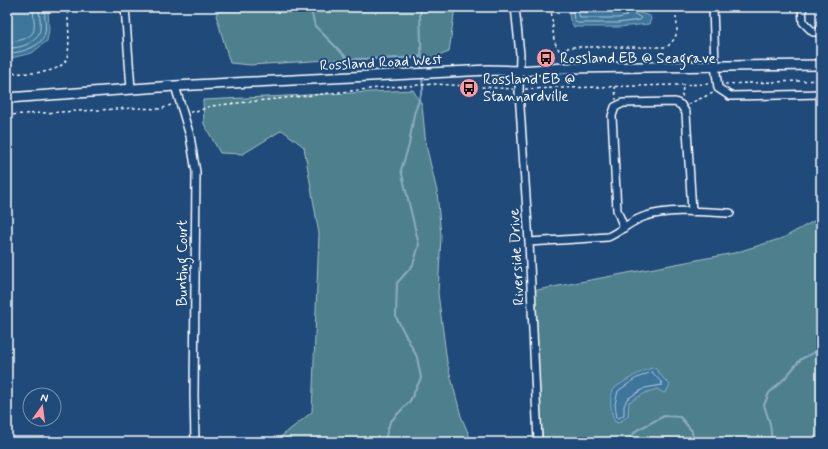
<svg xmlns="http://www.w3.org/2000/svg" width="828" height="449" viewBox="0 0 828 449" font-family="Mynerve,sans-serif">
<rect width="100%" height="100%" fill="#1f4a7a"/>
<filter id="ink" filterUnits="userSpaceOnUse"><feTurbulence type="fractalNoise" baseFrequency=".025" numOctaves="2"/><feDisplacementMap in="SourceGraphic" scale="8" xChannelSelector="R" yChannelSelector="G"/><feConvolveMatrix kernelMatrix="1 2 1 2 8 2 1 2 1" color-interpolation-filters="sRGB"/></filter>
<g filter="url(#ink)">
<!-- green -->
<path fill="#4d808c" stroke="#a6c0c6" d="M223 7H455L449 52 433 58 328 60 250 65 230 63 216 15Z
M413 90 422 105 426 145 437 191 441 236 438 293 447 362 461 416 472 442H274L312 412 319 234 304 147 282 130 243 154 220 153 204 124 203 100Z
M821 217V442H543L532 291 734 253 783 238Z"/>
<!-- water -->
<path fill="#3e759b" stroke="#8bacc3" d="M7 7H48L49 30 47 41 32 53 11 58 7 57Z
M568 7H632L640 13 650 16 651 19 649 24 619 27H574L570 20Z
M652 368H655L664 379 670 385 666 392 664 393 657 389 647 392 629 402 628 416 618 423 615 422C611 414 608 396 614 389 617 385 623 383 627 380 635 375 642 371 652 368Z"/>
<g fill="none" stroke-linecap="round" stroke-linejoin="round">
<!-- shore -->
<path stroke="#b2c8d7" stroke-width="1" d="M572 7 574 19 577 23H618L640 20 641 18 632 12 630 7
M577 7 580 18H618L627 16 625 7
M583 7 585 12H617L619 11V7
M7 42C15 42 33 39 34 29 35 22 33 14 33 7
M7 48C19 49 39 43 40 29 41 22 39 14 39 7
M7 53C17 54 38 48 43 38 48 30 44 16 44 7
M652 372 662 383V385L645 388 627 399 624 406V415L619 418H617L615 404 618 391 635 379Z"/>
<!-- stream -->
<path stroke="#8bacc3" stroke-width="2" d="M310 7 315 26 348 59C373 58 397 60 421 56
M422 71 420 14 423 7
M384 442 390 422 410 401 421 378 417 357 396 317 397 283 413 265 419 245 401 170 409 145 414 114 423 89 422 77
M627 442 637 430 664 416 680 417 692 431 693 442
M772 442 770 424 764 405 769 393 785 378 801 359 821 349"/>
<defs>
<path id="minor" d="M125 7 131 89
M515 7 520 54 519 92 529 242 538 442
M713 7 715 65 718 88 730 96 821 94
M802 7 803 22 813 32H821
M175 86 190 136 196 172 194 395 195 442
M624 228 617 210 612 116 615 107 623 103 675 102 681 105 686 113 692 212
M529 242 608 237C622 231 631 220 646 216 672 208 703 212 730 213"/>
<path id="major" d="M7 98 175 86 488 70 519 71 564 68 821 65"/>
</defs>
<!-- minor casing -->
<use href="#minor" stroke="#fff" stroke-width="10"/>
<!-- major casing -->
<use href="#major" stroke="#fff" stroke-width="12"/>
<!-- path -->
<path stroke="#fff" stroke-width="1.5" stroke-dasharray="3 3" stroke-linecap="butt" d="M551 7 554 41 560 52 570 47H667C678 37 678 31 676 17
M7 73C23 73 56 76 66 60 71 51 68 18 67 7
M725 84 821 80
M615 86 616 100
M525 89 711 84
M682 97 683 85
M688 104 713 93
M190 112H196L210 106 388 87 436 84 513 89
M7 115 134 108 161 109 173 104"/>
<!-- minor -->
<use href="#minor" stroke="#1f4a7a" stroke-width="7"/>
<!-- major -->
<use href="#major" stroke="#1f4a7a" stroke-width="9"/>
</g>
</g>
<!-- icons -->
<defs>
<symbol id="bus-disc" viewBox="-11 -11 22 22"><circle r="9.5" fill="#ff9aa2" stroke="#1f4a7a"/><path d="M-5-6H5V4H4V6H2V4H-2V6H-4V4H-5ZM-3.5-4V0h7V-4ZM-3.5 1.2v1.5H-2V1.2ZM2 1.2v1.5H3.5V1.2Z" fill="#111"/></symbol>
</defs>
<g fill-rule="evenodd">
<use href="#bus-disc" x="535" y="47" width="22" height="22"/>
<use href="#bus-disc" x="458" y="77" width="22" height="22"/>
</g>
<g text-anchor="middle" stroke-width="4" stroke-linejoin="round" paint-order="stroke">
<!-- poi labels -->
<g font-size="15" fill="#fff" stroke="#1f4a7a" text-anchor="start">
<text x="560" y="63">Rossland EB @ Seagrave</text>
<text x="483" y="84">Rossland EB @<tspan x="483" dy="17">Stannardville</tspan></text>
</g>
<!-- street labels -->
<g font-size="15" fill="#fff" stroke="#1f4a7a">
<text transform="translate(381 62) rotate(-3)" y="5">Rossland Road West</text>
<text transform="translate(516 257) rotate(-93)" y="5">Riverside Drive</text>
<text transform="translate(182 263) rotate(-90)" y="5">Bunting Court</text>
</g>
</g>
<!-- margin -->
<rect width="828" height="449" fill="none" stroke="#1f4a7a" stroke-width="24"/>
<rect x="12" y="12" width="804" height="425" fill="none" stroke="#fff" stroke-width="1.5" filter="url(#ink)"/>
<!-- north arrow -->
<g transform="translate(42 407) rotate(14)"><circle r="19" fill="#1f4a7a" stroke="#7992af"/>
<path d="M0-3L7 15L0 10L-7 15Z" fill="#ff9aa2"/>
<text y="-6" font-size="11" font-weight="bold" text-anchor="middle" fill="#ffffff">N</text>
</g>
</svg>
